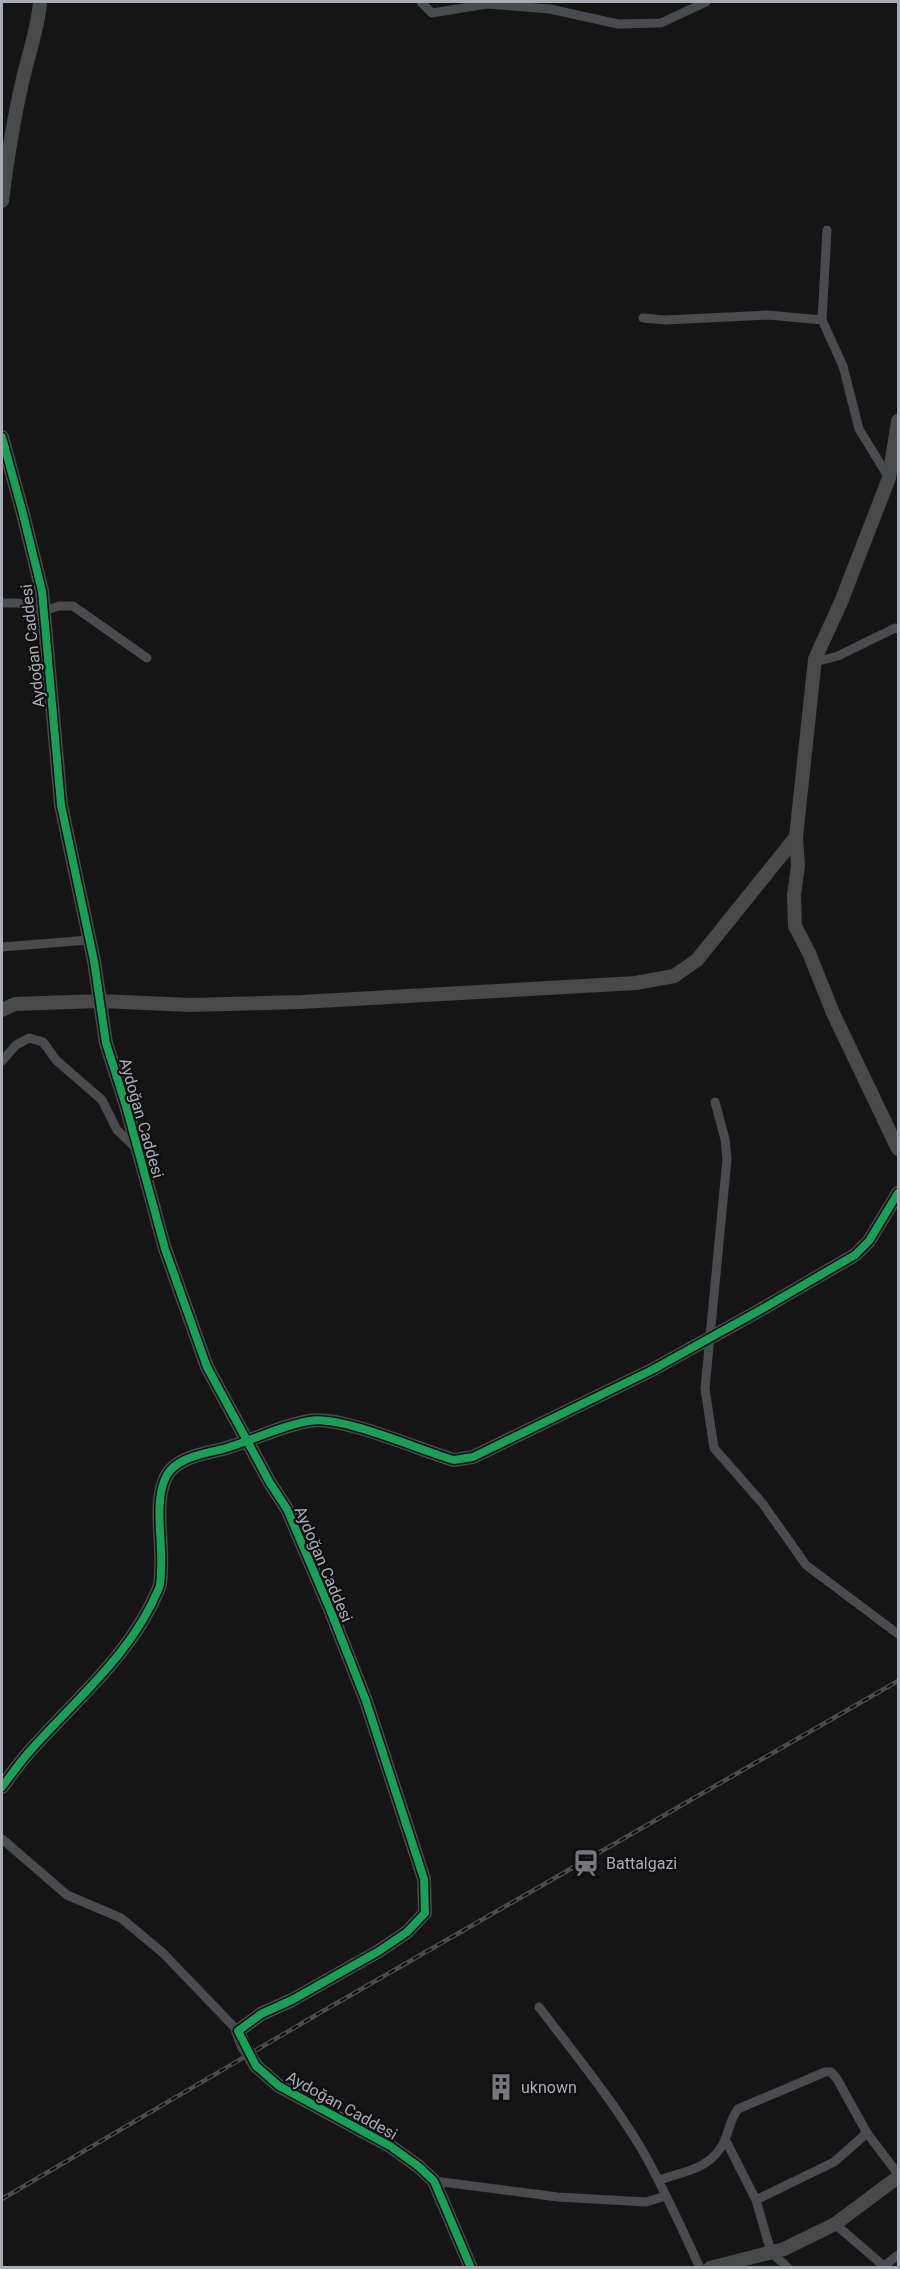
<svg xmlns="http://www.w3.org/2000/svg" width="900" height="2269" viewBox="0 0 900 2269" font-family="Roboto,sans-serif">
<rect width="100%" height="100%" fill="#151515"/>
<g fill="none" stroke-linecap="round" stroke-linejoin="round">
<!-- street -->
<path stroke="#4a4b4e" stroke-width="9" d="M421 2 432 13 487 4 550 9 618 24 661 23 706 2
M827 230 822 320 843 366 859 429 889 478
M643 318 665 320 768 315 822 320
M2 603H18L44 611 59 606H73L147 658
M815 662 838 656 895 628 898 629
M2 947 89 940
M2 1061 16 1045 29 1038 43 1042 56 1060 102 1100 117 1130 137 1149
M715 1102 725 1139 727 1159 705 1389 714 1448 763 1504 806 1565 898 1634
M2 1839 67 1895 121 1918 163 1953 238 2031
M539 2007C574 2053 611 2098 641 2148 663 2186 681 2227 700 2268
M725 2139 756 2200 834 2162 867 2133
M659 2180C686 2171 712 2169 725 2140 729 2129 731 2118 738 2109L825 2072H831L837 2079 867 2133 898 2174
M434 2181 558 2197 646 2202 666 2196
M756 2200 771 2252 788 2268
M835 2224 886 2268
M884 2266 898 2255"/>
<!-- secondary -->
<path stroke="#48494b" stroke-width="14" d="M2 201C7 161 13 122 22 83 28 55 38 29 40 2
M898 421 889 478 841 602 815 659 796 837 798 866 794 895 795 926 809 953 833 1013 898 1149
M2 437 23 514 42 591 61 805 94 961 106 1043 126 1106 165 1249 207 1367 270 1483 287 1509 329 1607 366 1701 424 1879 425 1913 407 1932 379 1951 292 2000 261 2014 238 2031 244 2046
M2 1010 15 1004 100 1001 190 1005 301 1002 636 983 674 976 697 960 796 837
M2 1787C11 1775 20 1762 30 1751 76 1699 132 1654 159 1588 161 1582 161 1575 161 1570 163 1542 154 1504 165 1479 173 1458 203 1454 223 1449 252 1441 279 1426 309 1421 342 1415 419 1450 454 1460L473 1457 652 1370 762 1309 855 1255 869 1241 898 1193
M256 2066 279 2086 390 2146 418 2166 434 2181 471 2268
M710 2268 784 2249 835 2224 898 2177"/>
<defs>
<path id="rail" d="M2 2199 323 2011 898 1681"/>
</defs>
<!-- rail casing -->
<use href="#rail" stroke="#4b4c4e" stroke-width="4.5"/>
<!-- rail -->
<use href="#rail" stroke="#0f0f11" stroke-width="2" stroke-dasharray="7" stroke-linecap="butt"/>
<!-- secondary-bridge -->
<path stroke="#48494b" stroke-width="14" d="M244 2046 256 2066"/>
<defs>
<path id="cycleway" d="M2 437 23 514 42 591 61 805 94 961 106 1043 126 1106 165 1249 207 1367 270 1483 287 1509 329 1607 366 1701 424 1879 425 1913 407 1932 379 1951 292 2000 261 2014 238 2031 256 2066 279 2086 390 2146 418 2166 434 2181 471 2268
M2 1787C11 1775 20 1762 30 1751 76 1699 132 1654 159 1588 161 1582 161 1575 161 1570 163 1542 154 1504 165 1479 173 1458 203 1454 223 1449 252 1441 279 1426 309 1421 342 1415 419 1450 454 1460L473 1457 652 1370 762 1309 855 1255 869 1241 898 1193"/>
</defs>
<!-- cycleway casing -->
<use href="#cycleway" stroke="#0f0f11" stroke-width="11"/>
<!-- cycleway -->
<use href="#cycleway" stroke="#1a9f57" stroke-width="8"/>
</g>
<!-- icons -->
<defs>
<symbol id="station-bare" viewBox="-9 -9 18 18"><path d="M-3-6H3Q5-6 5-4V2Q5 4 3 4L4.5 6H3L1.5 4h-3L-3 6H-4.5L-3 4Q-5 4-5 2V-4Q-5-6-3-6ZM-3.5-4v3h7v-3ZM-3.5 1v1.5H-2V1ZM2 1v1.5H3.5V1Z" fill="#75777c" stroke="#0f0f11" stroke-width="2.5" paint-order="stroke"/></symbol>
<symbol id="building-bare" viewBox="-9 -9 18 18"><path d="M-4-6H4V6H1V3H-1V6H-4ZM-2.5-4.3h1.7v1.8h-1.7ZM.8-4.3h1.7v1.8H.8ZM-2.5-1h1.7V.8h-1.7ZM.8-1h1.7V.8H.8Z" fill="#75777c" stroke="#0f0f11" stroke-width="2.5" paint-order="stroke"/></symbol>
</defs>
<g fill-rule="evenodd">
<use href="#station-bare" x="567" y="1844" width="38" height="38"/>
<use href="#building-bare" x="482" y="2068" width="38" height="38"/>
</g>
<g text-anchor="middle" stroke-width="4.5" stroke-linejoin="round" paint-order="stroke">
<!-- street labels -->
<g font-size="16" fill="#a8acb4" stroke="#0f0f11">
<text transform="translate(32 646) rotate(-96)" y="6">Aydoğan Caddesi</text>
<text transform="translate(142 1118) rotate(74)" y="6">Aydoğan Caddesi</text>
<text transform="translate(324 1564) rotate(67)" y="6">Aydoğan Caddesi</text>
<text transform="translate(342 2105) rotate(29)" y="6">Aydoğan Caddesi</text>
</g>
<!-- poi labels -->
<g font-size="16" fill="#a8acb4" stroke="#0f0f11" text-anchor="start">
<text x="606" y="1869">Battalgazi</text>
<text x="521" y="2093">uknown</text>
</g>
</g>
<!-- border -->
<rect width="900" height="2269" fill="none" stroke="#a8acb4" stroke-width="6"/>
</svg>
